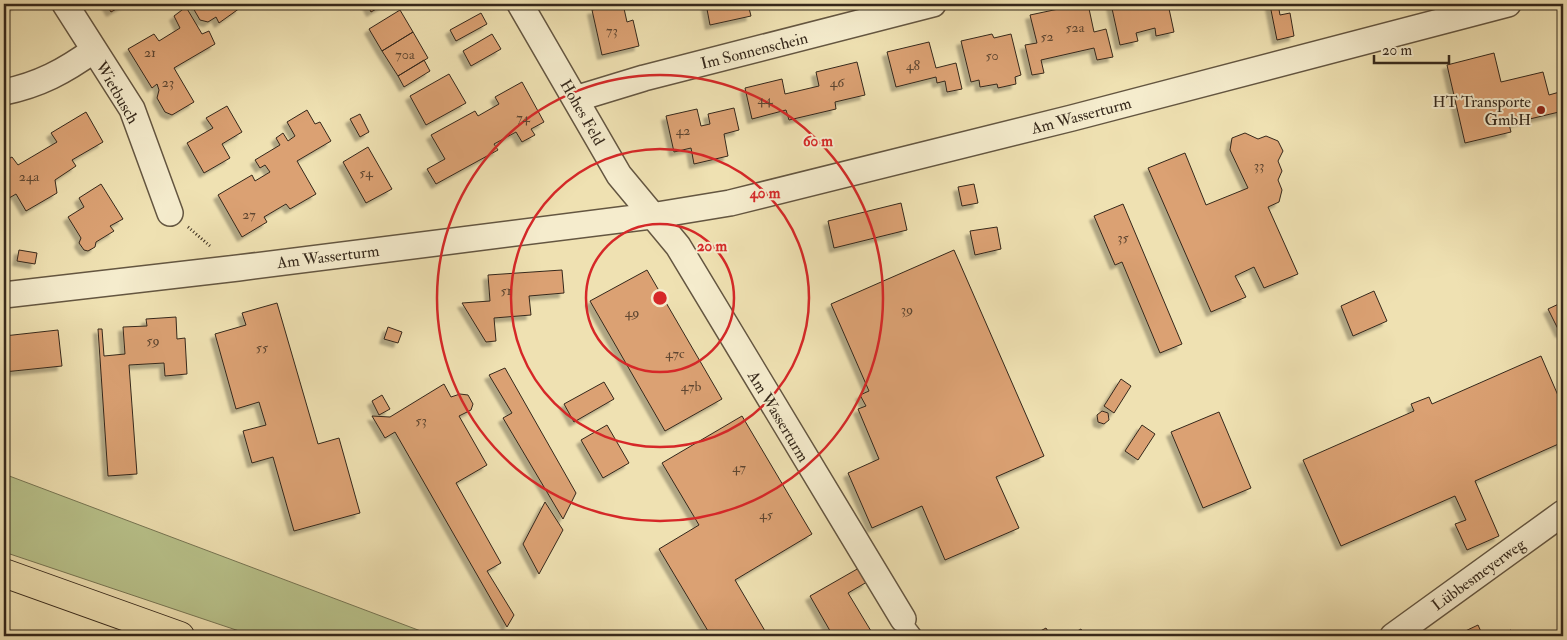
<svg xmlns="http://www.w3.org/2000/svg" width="1567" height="640" viewBox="0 0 1567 640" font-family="'IM FELL Double Pica',serif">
<defs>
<filter id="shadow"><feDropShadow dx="-4.5" dy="4.5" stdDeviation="1" flood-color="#0004"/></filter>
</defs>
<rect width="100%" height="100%" fill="#efe1b2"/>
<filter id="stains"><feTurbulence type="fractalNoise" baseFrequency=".004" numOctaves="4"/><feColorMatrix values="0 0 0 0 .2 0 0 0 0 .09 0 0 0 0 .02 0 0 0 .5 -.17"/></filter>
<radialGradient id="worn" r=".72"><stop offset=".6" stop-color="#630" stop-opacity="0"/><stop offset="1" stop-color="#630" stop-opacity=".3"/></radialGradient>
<!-- green -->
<path fill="#b9c38c" stroke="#777654" d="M4 474 434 636H254L4 552Z"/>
<!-- building -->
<path fill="#dba173" stroke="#35281b" filter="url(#shadow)" d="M4 4H18L4 12Z
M106 4H125L111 12Z
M196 4H238L240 8 219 23 216 17 208 22 200 20 193 8Z
M367 4H385L371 12Z
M623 4 627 22 633 20 639 46 602 55 592 10Z
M706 4H748L751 16 710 25Z
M1082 4H1088L1094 32 1106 29 1113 57 1097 60 1094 48 1041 60 1044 73 1032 75 1025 45 1037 43 1030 15Z
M1111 4H1168L1174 32 1156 36 1155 28 1136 33 1138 41 1120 45Z
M1278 4 1280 15 1290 13 1294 36 1277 40 1270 5Z
M186 7 202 34 209 31 215 44 174 68 194 102 172 115 165 112 157 98 159 90 157 84 152 88 128 49 154 34 159 41 180 28 174 16Z
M400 10 413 32 382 51 369 29Z
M481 13 487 24 456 41 450 30Z
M413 32 428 58 398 76 382 51Z
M492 34 501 49 471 66 463 51Z
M992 34 994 38 1011 34 1021 75 1015 77 1016 84 998 88 997 84 980 87 979 80 971 82 961 41Z
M929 42 936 68 956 63 962 89 947 92 945 81 937 83 936 77 896 87 887 52Z
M1494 53 1501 82 1543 72 1549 95 1563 91V111L1509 124 1511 132 1465 143 1447 65Z
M424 60 430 71 404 87 398 76Z
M857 62 865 95 835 102 836 109 789 120 786 110 752 119 745 88 782 79 785 94 819 86 816 72Z
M449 74 466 103 426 125 410 96Z
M522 82 544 122 531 129 535 135 522 142 516 132 494 144 498 150 436 184 427 169 445 159 431 135 475 111 478 116 499 104 495 97Z
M227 106 242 132 222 144 230 158 204 173 187 143 213 128 206 118Z
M734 108 739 130 724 134 728 156 694 164 691 148 674 152 666 116 697 109 701 126 710 124 708 114Z
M307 110 315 124 320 122 331 141 297 161 316 194 290 209 286 204 264 217 267 222 242 237 218 195 252 175 255 181 270 172 265 165 260 168 255 160 280 145 276 138 283 133 288 141 295 136 287 122Z
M86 112 103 142 72 160 76 166 55 180 57 193 26 211 16 194 4 201V161L12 157 18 165 57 142 51 133Z
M360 114 369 132 360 137 350 119Z
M1245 133 1258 139 1266 136 1278 141 1283 151 1278 161 1282 171 1278 180 1282 190 1279 202 1268 207 1298 274 1264 288 1254 267 1235 276 1246 297 1211 312 1148 168 1185 153 1206 205 1248 188 1230 150 1232 138Z
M368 147 392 189 366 203 343 162Z
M101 184 123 219 110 226 114 231 96 242 95 247 88 251 84 250 79 243 81 238 68 217 84 207 79 198Z
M974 184 978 203 962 206 958 187Z
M901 203 907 230 834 248 828 221Z
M1123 204 1182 344 1160 353 1122 262 1115 265 1094 216Z
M997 227 1001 249 975 255 970 231Z
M19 250 37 253 35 264 17 261Z
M954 250 1044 456 996 477 1019 528 945 560 922 506 872 528 848 473 879 459 858 409 866 406 860 395 869 391 831 304Z
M562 270 564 293 529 296 531 315 494 318 496 341 486 342 462 303 490 301 488 275Z
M647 270 722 399 665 431 590 301Z
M1374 291 1387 321 1353 336 1341 306Z
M1563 302V332L1560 333 1548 309Z
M277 303 318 444 339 438 360 513 294 531 273 457 252 463 243 431 266 425 259 402 236 409 215 334 246 325 242 313Z
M176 317 177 339 185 338 187 374 165 376 164 363 129 365 137 474 108 476 98 329H102L104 356 125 354 123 327 147 326 146 319Z
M388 327 402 332 398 343 384 339Z
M58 330 62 366 4 372V336Z
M1541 356 1563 407V442L1475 481 1499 536 1467 550 1455 524 1466 520 1455 496 1341 546 1303 460 1414 411 1411 404 1429 397 1432 404Z
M505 368 576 493 563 519 503 418 512 413 489 375Z
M1121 379 1131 386 1114 413 1104 406Z
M604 382 614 399 574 422 564 404Z
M444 384 451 397 460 394 468 395 473 404 471 410 459 416 487 465 456 483 501 563 487 571 514 615 507 627 395 432 385 438 372 416 390 417Z
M382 395 390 409 379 415 372 401Z
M1102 411 1108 413 1109 420 1104 424 1098 422 1097 415Z
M1219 412 1251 488 1203 508 1171 432Z
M742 416 812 534 735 580 768 636H711L659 549 699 525 662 463Z
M607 425 629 463 603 478 581 440Z
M1142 425 1155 434 1138 460 1125 451Z
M545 502 563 530 539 574 523 544Z
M859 568 867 582 848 593 871 631 862 636H833L810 596Z
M1478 625 1483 636H1461L1459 634Z
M1046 628 1051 636H1031Z
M1081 629 1085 636H1068Z
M1511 630 1514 636H1497Z"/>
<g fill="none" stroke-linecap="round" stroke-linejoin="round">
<defs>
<path id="lane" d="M903 619 916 636"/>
<path id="street" d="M65 4 132 109 170 213
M520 4 619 175 678 246 903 619
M4 92C39 85 65 71 94 50
M575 99 644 78 933 4
M4 295 238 268 651 216 730 203 1072 118 1508 4
M1393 636 1563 513"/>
<path id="primary" d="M4 573 180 636"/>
</defs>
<!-- lane casing -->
<use href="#lane" stroke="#645641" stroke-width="15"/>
<!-- street casing -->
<use href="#street" stroke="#645641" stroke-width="28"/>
<!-- primary casing -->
<use href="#primary" stroke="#35281b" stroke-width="30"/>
<!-- path -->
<path stroke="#35281b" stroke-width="3" stroke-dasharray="1 2.5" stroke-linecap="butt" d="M188 227 210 246"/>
<!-- lane -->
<use href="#lane" stroke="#f5eccd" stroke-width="12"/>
<!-- street -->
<use href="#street" stroke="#f5eccd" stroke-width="25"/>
<!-- primary -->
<use href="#primary" stroke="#efe1b2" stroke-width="28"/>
</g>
<!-- distance rings -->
<g fill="none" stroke="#d62828" stroke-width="2.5">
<circle cx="660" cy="298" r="74"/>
<circle cx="660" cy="298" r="149"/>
<circle cx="660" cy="298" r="223"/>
</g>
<!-- markers -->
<circle fill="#8f2418" stroke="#f5eccd" stroke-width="2" cx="1541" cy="110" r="5"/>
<g text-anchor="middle" stroke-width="4" stroke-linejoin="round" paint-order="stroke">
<!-- number labels -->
<g font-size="14" fill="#5e4631">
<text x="1075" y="32">52a</text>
<text x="612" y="35">73</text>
<text x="1047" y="41">52</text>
<text x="150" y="57">21</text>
<text x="405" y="59">70a</text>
<text x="992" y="60">50</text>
<text x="913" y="70">48</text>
<text x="168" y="87">23</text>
<text x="837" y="87">46</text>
<text x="765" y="104">44</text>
<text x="523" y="122">74</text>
<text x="683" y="135">42</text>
<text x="1259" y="170">33</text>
<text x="366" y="177">54</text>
<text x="29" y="181">24a</text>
<text x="249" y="219">27</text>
<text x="1123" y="242">35</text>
<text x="506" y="295">51</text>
<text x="907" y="314">39</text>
<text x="632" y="317">49</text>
<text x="153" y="345">59</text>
<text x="262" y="352">55</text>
<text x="675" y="358">47c</text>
<text x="691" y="391">47b</text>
<text x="421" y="425">53</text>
<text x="739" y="472">47</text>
<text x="766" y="519">45</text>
</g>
<!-- street labels -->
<g font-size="16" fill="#35281b" stroke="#f5eccd">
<text transform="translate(754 50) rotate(-14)" y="6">Im Sonnenschein</text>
<text transform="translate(118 92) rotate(60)" y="6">Wietbusch</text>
<text transform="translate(583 112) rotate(60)" y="6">Hohes Feld</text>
<text transform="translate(1081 115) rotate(-15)" y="6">Am Wasserturm</text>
<text transform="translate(328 256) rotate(-7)" y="6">Am Wasserturm</text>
<text transform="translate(779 416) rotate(59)" y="6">Am Wasserturm</text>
<text transform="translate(1478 574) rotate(-36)" y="6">Lübbesmeyerweg</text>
</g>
<!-- poi labels -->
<g font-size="16" fill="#35281b" stroke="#f5eccd" text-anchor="end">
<text x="1531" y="107">HT Transporte<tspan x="1531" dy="18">GmbH</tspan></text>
</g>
</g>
<circle cx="660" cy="298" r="8" fill="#d62828" stroke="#f5eccd" stroke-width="2.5"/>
<g font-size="15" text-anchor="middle" font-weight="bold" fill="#d62828" stroke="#f5eccd" stroke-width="4" stroke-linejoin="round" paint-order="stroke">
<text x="818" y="146">60 m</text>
<text x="765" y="198">40 m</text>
<text x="712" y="251">20 m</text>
</g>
<!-- margin -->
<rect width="1567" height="640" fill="none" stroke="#efe1b2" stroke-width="20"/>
<rect x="5" y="5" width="1557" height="630" fill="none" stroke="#35281b" stroke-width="2.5"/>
<rect x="10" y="10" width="1547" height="620" fill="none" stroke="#35281b"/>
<!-- scale -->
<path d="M1374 55v8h75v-8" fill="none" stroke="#35281b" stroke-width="2.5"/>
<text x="1382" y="55" font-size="15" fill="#35281b" stroke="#f5eccd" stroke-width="4" paint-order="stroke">20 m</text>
<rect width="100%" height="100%" filter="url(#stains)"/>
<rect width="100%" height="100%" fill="url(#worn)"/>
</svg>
